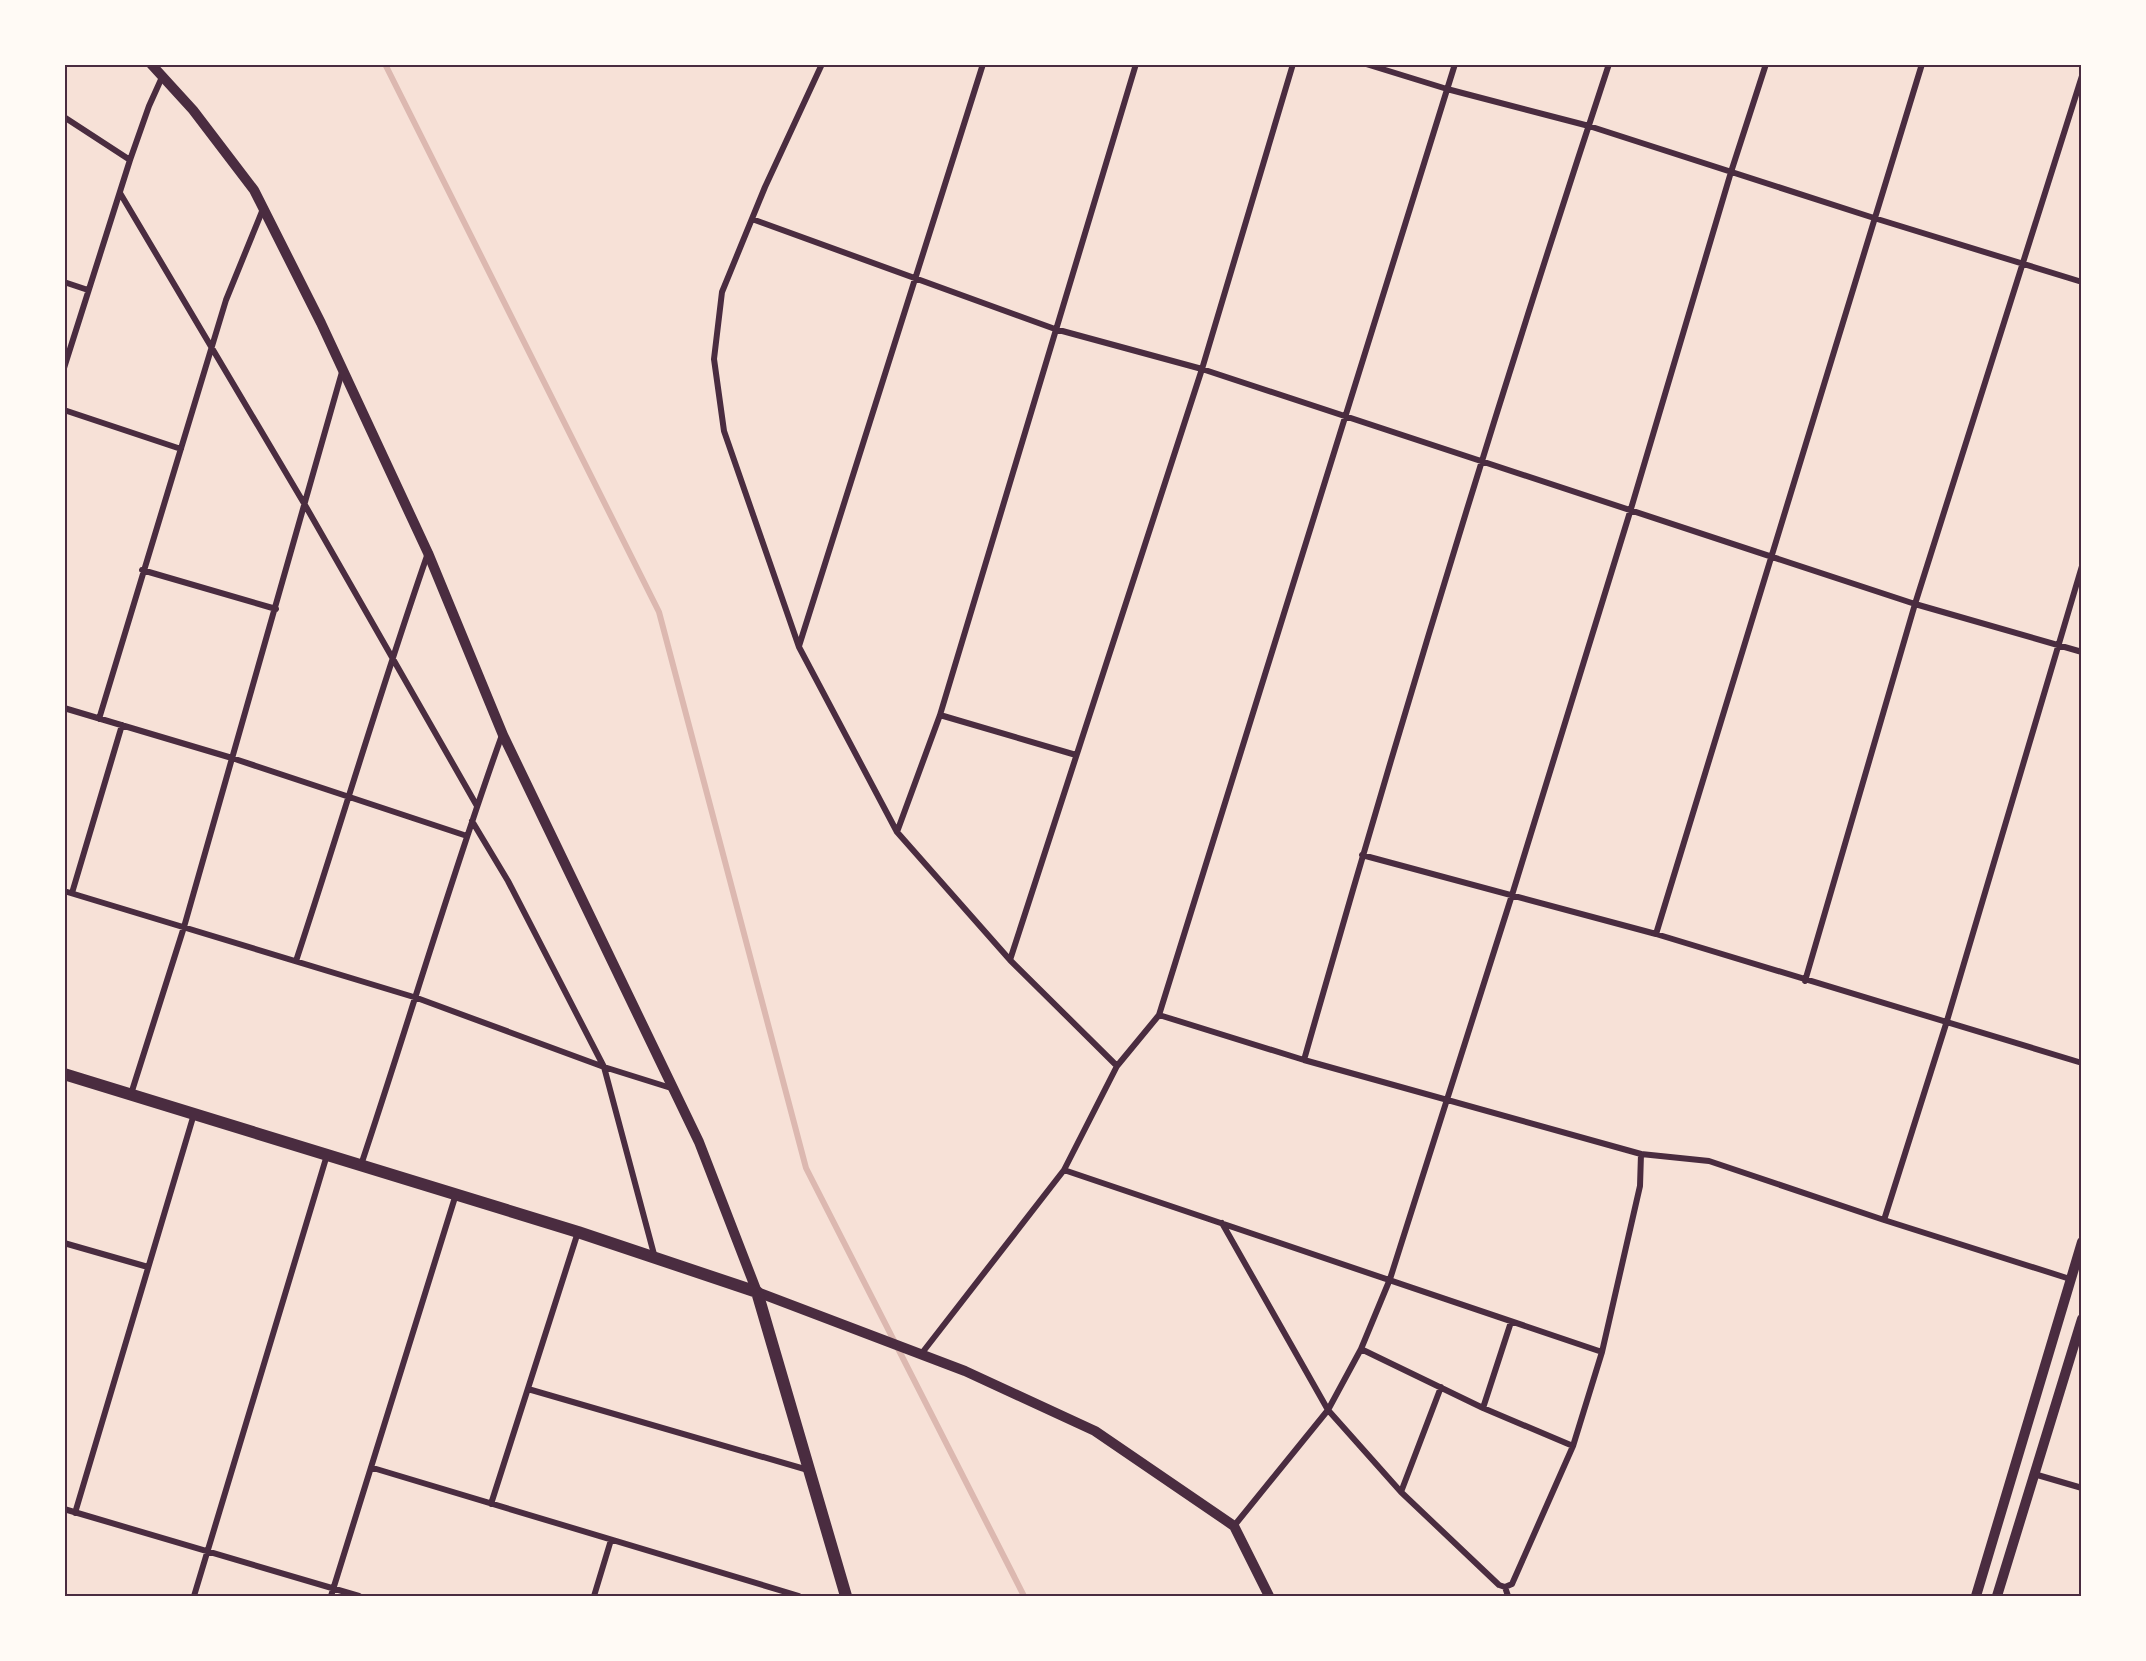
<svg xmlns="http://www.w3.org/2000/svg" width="2146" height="1661" viewBox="0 0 2146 1661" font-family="Arial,sans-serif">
<rect width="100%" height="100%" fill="#f7e1d7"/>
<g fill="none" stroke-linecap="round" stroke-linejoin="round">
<!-- stream -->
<path stroke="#dcb8b0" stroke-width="6" d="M385 64 659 612 806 1168 1024 1596"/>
<!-- minor -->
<path stroke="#4a2c40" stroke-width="6" d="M822 64 765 187 722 292 714 359 724 431 799 647 897 832 1010 960 1117 1066
M1366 64 1447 89 1589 126 1874 218 2082 282
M64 117 130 160
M120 193 305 505 477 806
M752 219 1055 329 1202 369 1915 604 2082 652
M64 282 88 290
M64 368 130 160 149 106 163 75
M64 410 181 449
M142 570 276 609
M799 646 983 64
M64 708 232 758 467 836
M940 715 1076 755
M99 719 226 300 263 209
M472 821 508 881 604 1067 655 1258
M897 832 940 715 1136 64
M1362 855 1656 934 2082 1063
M64 891 417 998 604 1067 671 1088
M72 893 122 725
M1656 934 1922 64
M1010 960 1202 369 1293 64
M296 961C341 825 381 688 428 553
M1805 981 1915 604 2082 76
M1159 1015 1304 1060 1641 1154 1640 1186 1602 1352 1573 1446 1512 1584 1505 1587
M1304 1060C1399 726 1500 394 1609 64
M131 1094 184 927 342 372
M1641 1154 1709 1161 1884 1220
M361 1165C409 1022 451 877 502 735
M1064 1170 1602 1352
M1222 1223 1328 1410 1401 1492 1499 1585 1505 1587 1508 1596
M64 1243 148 1267
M2070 1279 1884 1220 1946 1024 2082 566
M1361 1349 1483 1408 1573 1446
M922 1353 1064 1170 1117 1066 1159 1015 1455 64
M528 1389 808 1470
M1483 1408 1511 1322
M373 1468 799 1596
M2034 1474 2082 1488
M1401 1492 1441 1387
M491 1504 578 1232
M64 1509 359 1596
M75 1513 194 1114
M1234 1526 1328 1410 1361 1349 1390 1279 1512 895 1630 512 1731 172 1766 64
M194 1596 327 1155
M331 1596 456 1194
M594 1596 611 1540"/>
<!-- tertiary -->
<path stroke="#4a2c40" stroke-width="10" d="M151 64 193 110 254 190 321 323 428 553 503 735 699 1142 757 1292 965 1371 1095 1431 1234 1526 1269 1596
M1976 1596 2082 1242
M1997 1596 2082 1319"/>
<!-- secondary -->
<path stroke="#4a2c40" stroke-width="12" d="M64 1074 578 1232 757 1292 846 1596"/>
</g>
<!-- border -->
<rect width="2146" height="1661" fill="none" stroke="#fffaf5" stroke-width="132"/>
<rect x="66" y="66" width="2014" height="1529" fill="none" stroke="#4a2c40" stroke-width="2"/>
</svg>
